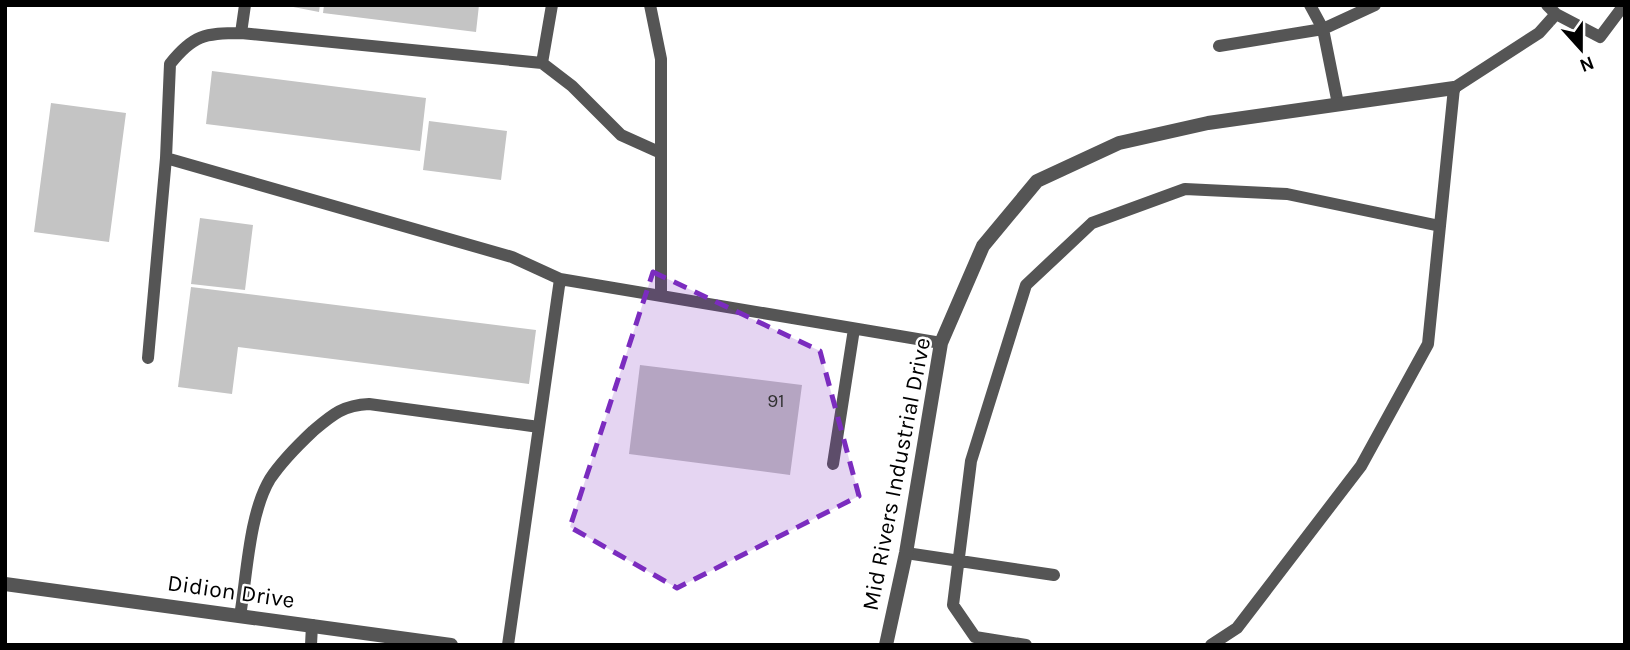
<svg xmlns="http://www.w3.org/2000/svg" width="1630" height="650" viewBox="0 0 1630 650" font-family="Karla,sans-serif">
<rect width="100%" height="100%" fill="#fff"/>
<!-- building -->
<path fill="#c4c4c4" d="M283 5H320L319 12Z
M324 5H479L476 32 323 13Z
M212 71 426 98 420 151 206 124Z
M51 103 126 113 109 242 34 232Z
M429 121 507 131 501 180 423 170Z
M200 218 253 225 245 290 191 284Z
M191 287 536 330 529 384 238 347 232 394 178 387Z
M640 365 802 385 790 475 629 454Z"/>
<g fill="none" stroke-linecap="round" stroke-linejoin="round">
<!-- service -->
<path stroke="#555" stroke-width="12" d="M245 5 241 33 542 63 552 5
M650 5 661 59V296
M1310 5 1323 29 1338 104
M1547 5 1556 14 1600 37 1624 5
M1219 46 1323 29 1375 5
M542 63 572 86 621 135 661 153
M166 158 170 64C193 35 205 33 241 33
M148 358 166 158 512 257 560 279
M833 464 854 329
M906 553 1054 575
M240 616C247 575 249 514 270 479 282 461 297 446 313 431 332 415 343 405 369 404L539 427
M311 645 312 625
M508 645 560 279 941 343
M1026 645 975 637 953 605 971 461 1026 285 1092 223 1185 189 1287 194 1440 226
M1211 645 1237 628 1361 466 1428 344 1454 88 1539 33 1556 14"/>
<!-- minor -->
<path stroke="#555" stroke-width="14" d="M5 584 451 645
M886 645 906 553 941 343 983 246 1037 181 1119 143 1208 123 1454 88"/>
</g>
<!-- marked area -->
<path fill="#7b2cbf" fill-opacity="0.2" stroke="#7b2cbf" stroke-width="5" stroke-dasharray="14 9" stroke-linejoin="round" d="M653 272 820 351 859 496 677 588 570 527Z"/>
<g text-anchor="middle" stroke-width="5" stroke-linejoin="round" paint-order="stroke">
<!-- number labels -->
<g font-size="19" fill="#313131">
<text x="776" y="407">91</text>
</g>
<!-- street labels -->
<g font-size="23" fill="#000" stroke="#fff">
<text transform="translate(896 474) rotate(-79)" y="8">Mid Rivers Industrial Drive</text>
<text transform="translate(231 591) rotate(8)" y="8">Didion Drive</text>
</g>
</g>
<!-- border -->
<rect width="1630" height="650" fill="none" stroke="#000000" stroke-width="14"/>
<!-- north arrow -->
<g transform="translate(1581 49) rotate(159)" stroke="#ffffff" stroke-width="5" paint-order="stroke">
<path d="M0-5L12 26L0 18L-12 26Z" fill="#000000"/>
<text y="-10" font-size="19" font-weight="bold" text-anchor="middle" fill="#000000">N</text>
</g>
</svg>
